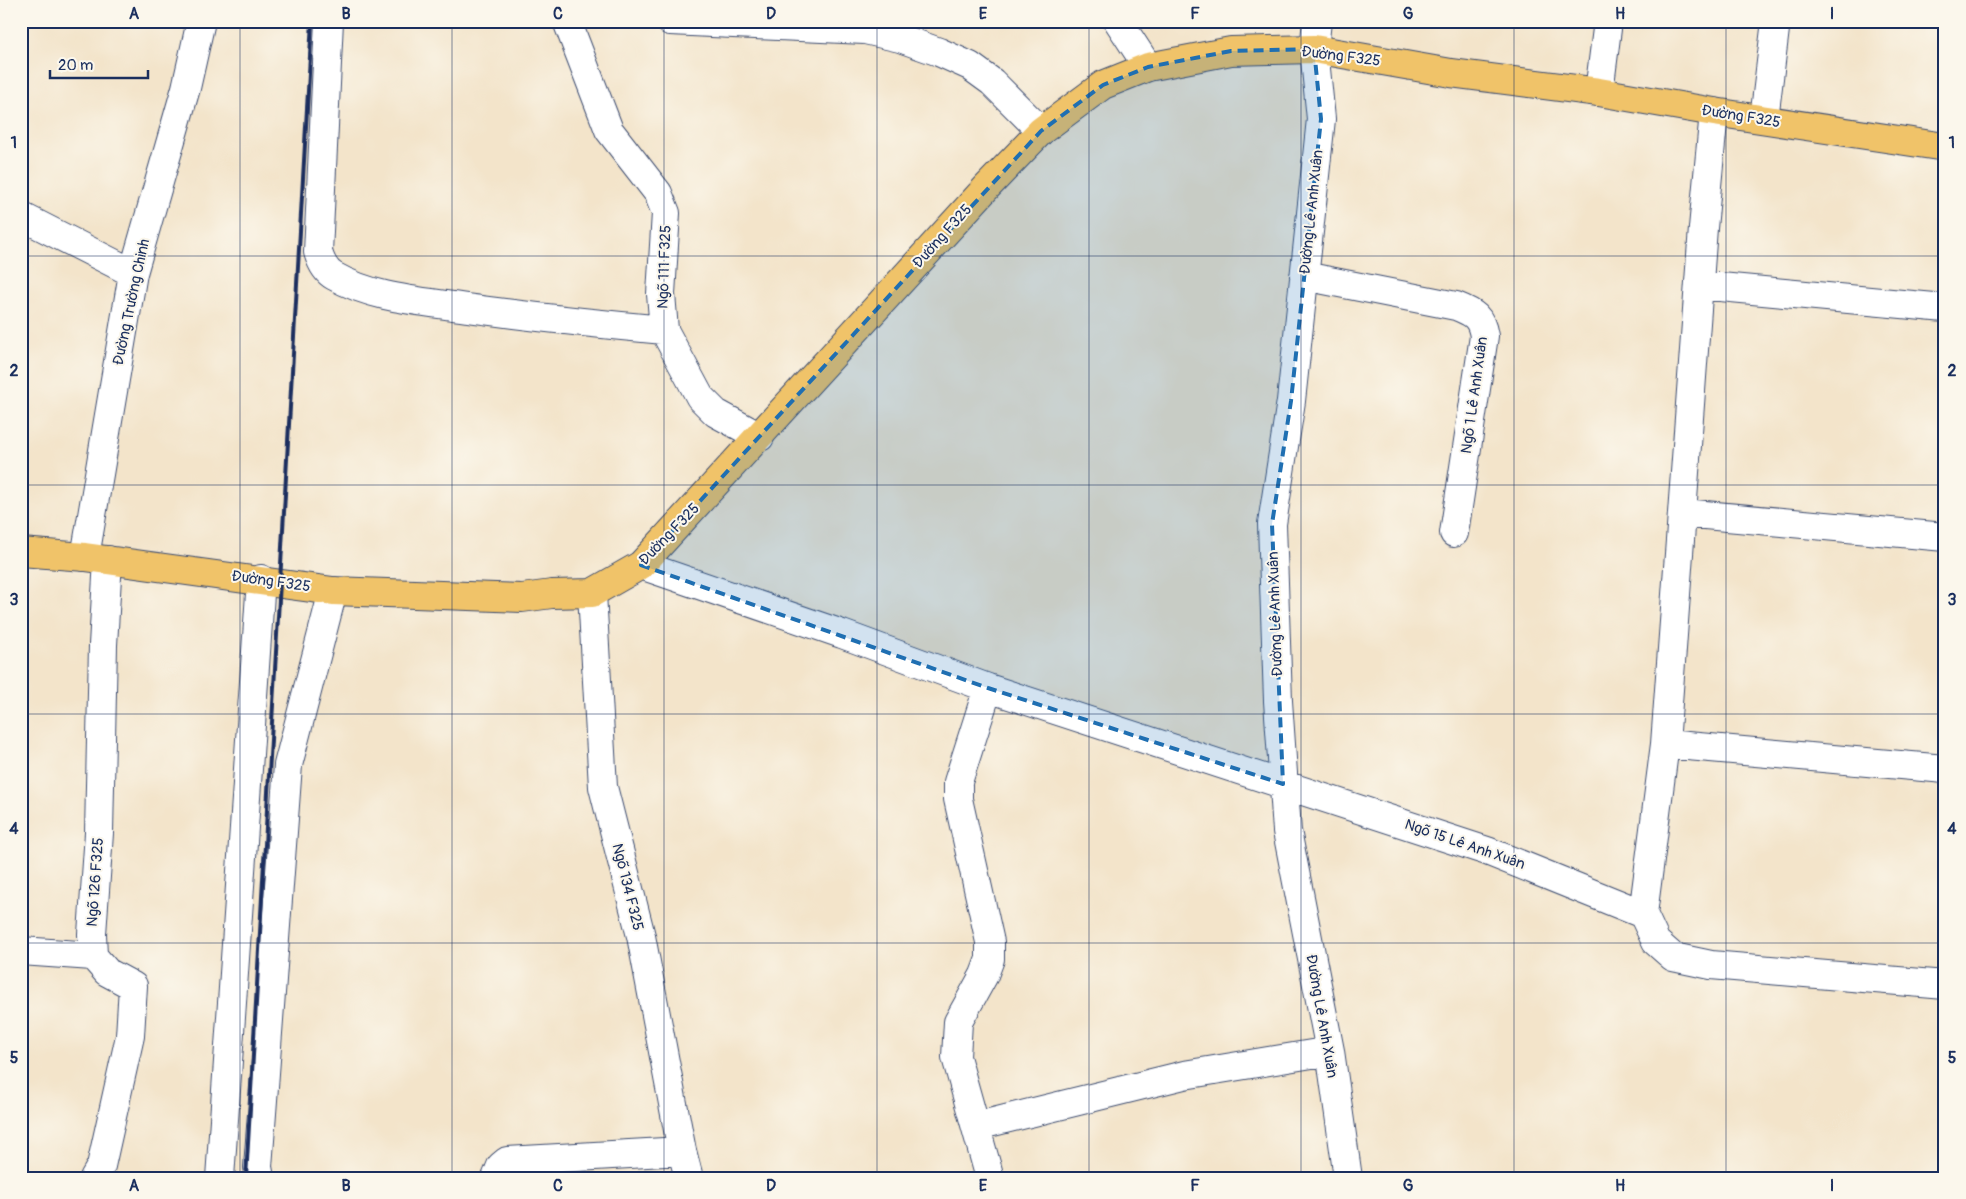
<svg xmlns="http://www.w3.org/2000/svg" width="1966" height="1199" viewBox="0 0 1966 1199" font-family="Pangolin,sans-serif">
<rect width="100%" height="100%" fill="#fbf7ec"/>
<filter id="ink" filterUnits="userSpaceOnUse"><feTurbulence type="fractalNoise" baseFrequency=".02" numOctaves="2"/><feDisplacementMap in="SourceGraphic" scale="10" xChannelSelector="R" yChannelSelector="G"/><feConvolveMatrix kernelMatrix="1 2 1 2 8 2 1 2 1" color-interpolation-filters="sRGB"/></filter>
<filter id="wash" filterUnits="userSpaceOnUse"><feTurbulence type="fractalNoise" baseFrequency=".0096" numOctaves="4" result="noise"/><feDisplacementMap in="SourceGraphic" scale="20" xChannelSelector="R" yChannelSelector="G"/><feGaussianBlur stdDeviation="1.12" result="paint"/><feColorMatrix in="noise" values="0 0 0 0 0 0 0 0 0 0 0 0 0 0 0 0 0 1.4 0 .05"/><feComposite in="paint" operator="in"/></filter>
<g filter="url(#wash)">
<rect width="100%" height="100%" fill="#f3e4ca"/>
</g>
<g filter="url(#ink)">
<g fill="none" stroke-linecap="round" stroke-linejoin="round">
<defs>
<path id="minor" d="M329 21 318 252C321 262 325 271 334 276 374 299 423 301 467 308 533 317 598 324 664 330
M567 21 609 130 658 193 666 213 661 294 664 330 700 397 716 413 760 437
M670 21 865 30 900 38 939 52 970 66 992 82 1041 131
M1118 21 1148 67
M1317 21 1314 49 1321 119 1291 401 1272 524 1278 701 1287 831 1330 1051 1348 1178
M1599 92 1608 21
M1714 112 1703 228 1665 744 1643 914 1656 942 1673 957 1711 965 1945 985
M1764 119 1776 21
M21 216 133 273
M1304 276 1456 306C1474 313 1481 317 1484 336L1454 533
M1699 285 1945 308
M1683 513 1945 537
M85 557 133 273 186 88 201 21
M641 565 842 634 988 688 1487 851 1643 914
M592 593 603 787 641 936 682 1151 689 1178
M988 688 958 782V799L990 942V959L984 975 958 1022 956 1057 990 1178
M1665 744 1945 769
M21 951 93 956
M977 1126 1184 1075 1330 1051
M94 1178 101 1166 130 1036 133 986 107 972 93 956 92 934 99 833 103 645 108 560
M220 1178 261 579
M260 1178 258 1167 288 765 333 591
M496 1178 501 1166 507 1161 682 1151"/>
<path id="major" d="M21 552 85 557 333 591 522 598 552 594 592 593 641 565 987 187 1041 131 1103 85 1148 67 1231 51 1314 49 1451 73 1599 92 1714 112 1945 147"/>
</defs>
<!-- minor casing -->
<use href="#minor" stroke="#3b4a6e" stroke-width="30"/>
<!-- major casing -->
<use href="#major" stroke="#3b4a6e" stroke-width="30"/>
<!-- minor -->
<use href="#minor" stroke="#fff" stroke-width="28"/>
<!-- major -->
<use href="#major" stroke="#f0c369" stroke-width="28"/>
<!-- rail -->
<path stroke="#1b2f5e" stroke-width="4" d="M246 1178 312 21"/>
</g>
</g>
<!-- marked area -->
<path fill="#1f6fb2" fill-opacity="0.2" stroke="#1f6fb2" stroke-width="4" stroke-dasharray="10 6" stroke-linejoin="round" d="M1314 49 1321 119 1291 401 1272 524 1283 784 988 688 641 565 1041 131 1103 85 1148 67 1231 51Z"/>
<!-- grid -->
<path fill="none" stroke="#1b2f5e" stroke-width="1" stroke-opacity="0.55" d="M240 21V1178M452 21V1178M664 21V1178M877 21V1178M1089 21V1178M1301 21V1178M1514 21V1178M1726 21V1178M21 256H1945M21 485H1945M21 714H1945M21 943H1945"/>
<g text-anchor="middle" stroke-width="4" stroke-linejoin="round" paint-order="stroke">
<!-- street labels -->
<g font-size="15" fill="#1b2f5e" stroke="#fbf7ec">
<text transform="translate(1341 56) rotate(7)" y="5">Đường F325</text>
<text transform="translate(1741 116) rotate(9)" y="5">Đường F325</text>
<text transform="translate(1311 212) rotate(-84)" y="5">Đường Lê Anh Xuân</text>
<text transform="translate(942 236) rotate(-48)" y="5">Đường F325</text>
<text transform="translate(664 267) rotate(-88)" y="5">Ngõ 111 F325</text>
<text transform="translate(131 302) rotate(-78)" y="5">Đường Trường Chinh</text>
<text transform="translate(1474 395) rotate(-82)" y="5">Ngõ 1 Lê Anh Xuân</text>
<text transform="translate(669 534) rotate(-46)" y="5">Đường F325</text>
<text transform="translate(271 581) rotate(8)" y="5">Đường F325</text>
<text transform="translate(1275 614) rotate(-92)" y="5">Đường Lê Anh Xuân</text>
<text transform="translate(1465 844) rotate(19)" y="5">Ngõ 15 Lê Anh Xuân</text>
<text transform="translate(95 882) rotate(-86)" y="5">Ngõ 126 F325</text>
<text transform="translate(628 887) rotate(76)" y="5">Ngõ 134 F325</text>
<text transform="translate(1322 1016) rotate(80)" y="5">Đường Lê Anh Xuân</text>
</g>
</g>
<!-- margin -->
<rect width="1966" height="1199" fill="none" stroke="#fbf7ec" stroke-width="55"/>
<!-- scale -->
<path d="M50 70v8h98v-8" fill="none" stroke="#1b2f5e" stroke-width="2.5"/>
<text x="58" y="70" font-size="15" fill="#1b2f5e" stroke="#fbf7ec" stroke-width="4" paint-order="stroke">20 m</text>
<rect x="28" y="28" width="1910" height="1144" fill="none" stroke="#1b2f5e" stroke-width="2"/>
<g font-size="16" text-anchor="middle" font-weight="bold" fill="#1b2f5e">
<text x="134" y="19">A</text>
<text x="346" y="19">B</text>
<text x="558" y="19">C</text>
<text x="771" y="19">D</text>
<text x="983" y="19">E</text>
<text x="1195" y="19">F</text>
<text x="1408" y="19">G</text>
<text x="1620" y="19">H</text>
<text x="1832" y="19">I</text>
<text x="14" y="148">1</text>
<text x="1952" y="148">1</text>
<text x="14" y="376">2</text>
<text x="1952" y="376">2</text>
<text x="14" y="605">3</text>
<text x="1952" y="605">3</text>
<text x="14" y="834">4</text>
<text x="1952" y="834">4</text>
<text x="14" y="1063">5</text>
<text x="1952" y="1063">5</text>
<text x="134" y="1191">A</text>
<text x="346" y="1191">B</text>
<text x="558" y="1191">C</text>
<text x="771" y="1191">D</text>
<text x="983" y="1191">E</text>
<text x="1195" y="1191">F</text>
<text x="1408" y="1191">G</text>
<text x="1620" y="1191">H</text>
<text x="1832" y="1191">I</text>
</g>
</svg>
